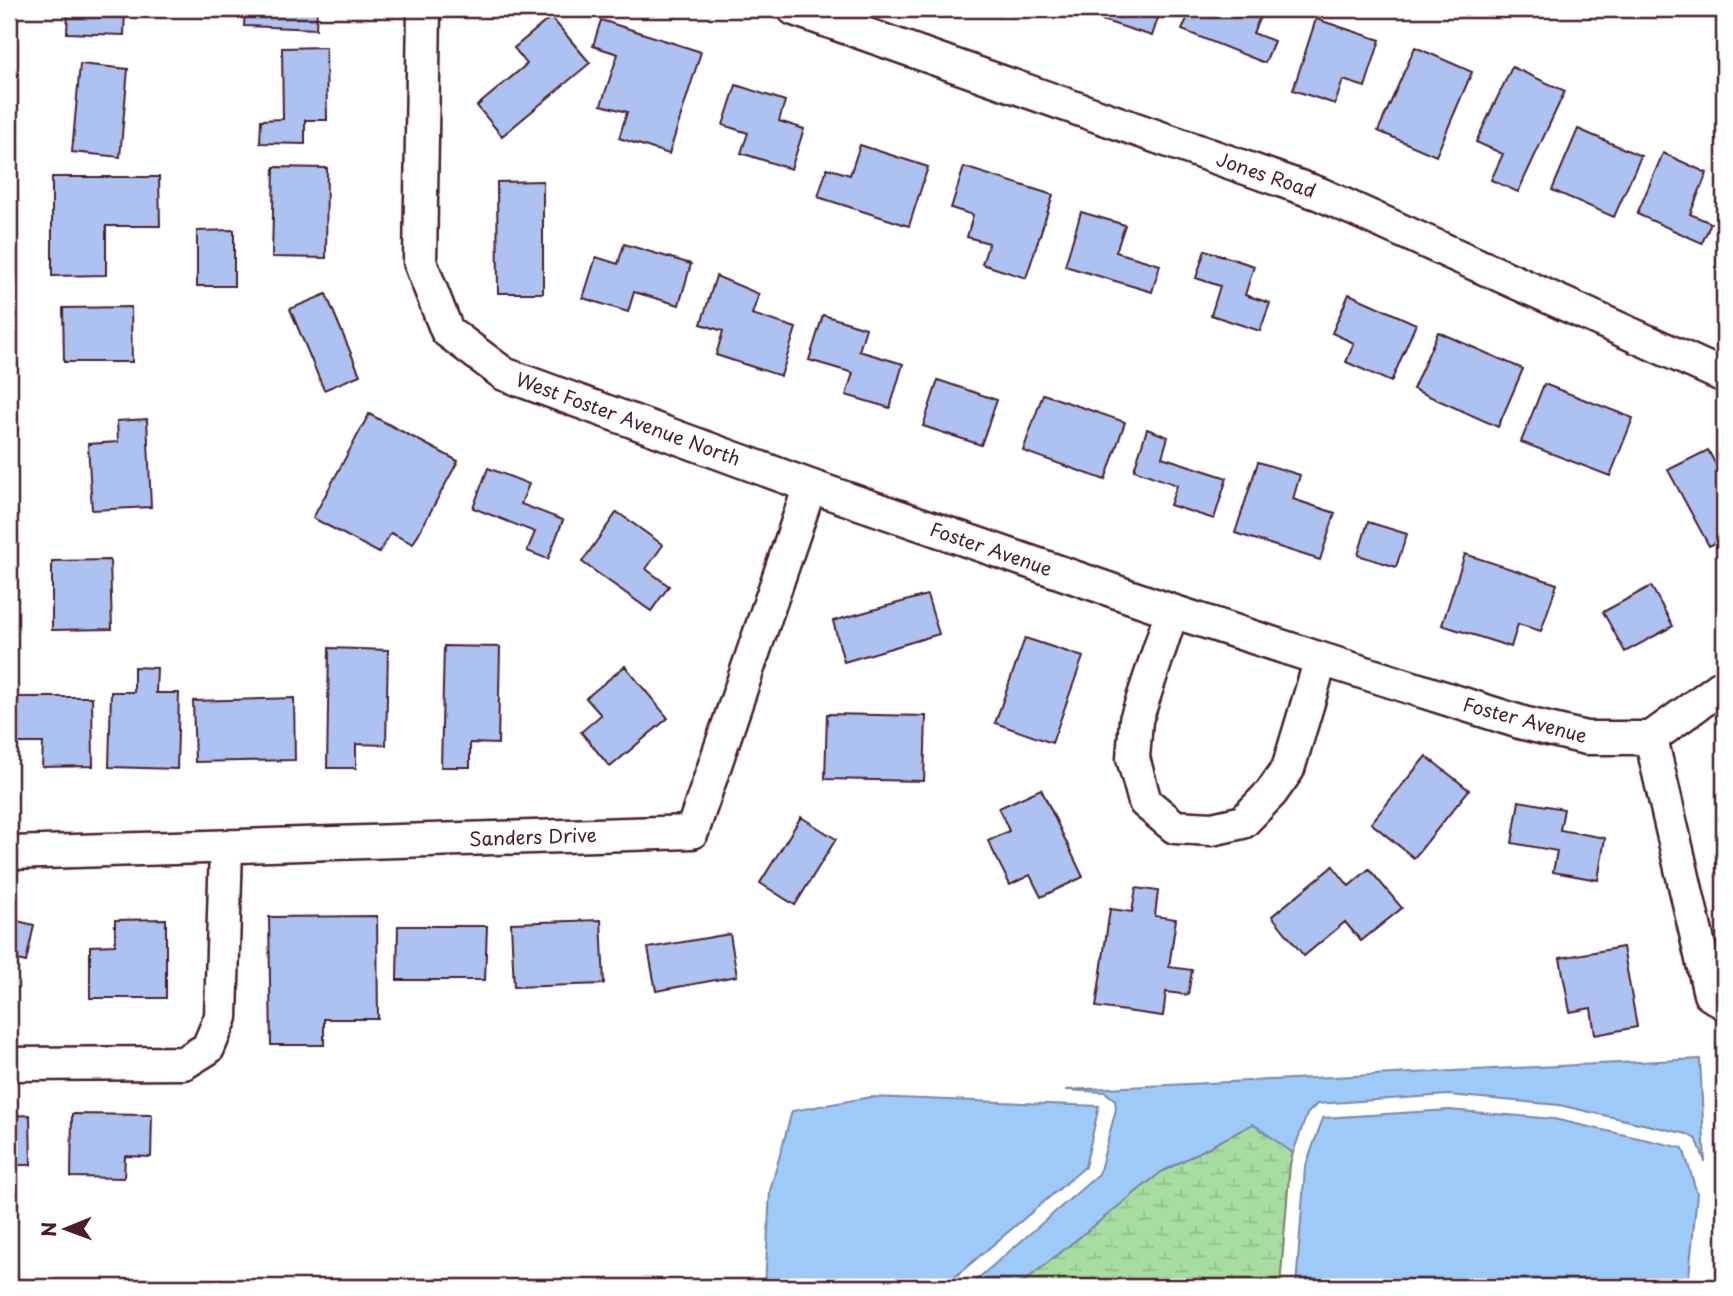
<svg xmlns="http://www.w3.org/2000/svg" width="1733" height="1296" viewBox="0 0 1733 1296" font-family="'Playpen Sans',sans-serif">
<defs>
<pattern id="wetland-marsh" width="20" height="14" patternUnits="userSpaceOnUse" patternTransform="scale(1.75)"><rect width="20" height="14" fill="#a7dda0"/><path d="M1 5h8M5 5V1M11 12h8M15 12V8" fill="none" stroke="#91bd8a"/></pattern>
</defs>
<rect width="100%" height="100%" fill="#fff"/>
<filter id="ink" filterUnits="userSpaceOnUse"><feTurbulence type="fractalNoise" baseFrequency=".0143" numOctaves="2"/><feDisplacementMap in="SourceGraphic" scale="14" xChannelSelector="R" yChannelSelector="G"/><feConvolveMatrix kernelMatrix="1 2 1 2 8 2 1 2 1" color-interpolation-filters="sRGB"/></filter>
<g filter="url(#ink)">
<!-- wetland -->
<path fill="url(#wetland-marsh)" stroke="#787e66" stroke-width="2" d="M1254 1123 1293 1153 1290 1164 1280 1287H1017L1161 1172Z"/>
<!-- water -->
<path fill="#9dcaf8" stroke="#7c86a6" stroke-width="2" d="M1700 1059 1705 1162 1697 1140 1687 1134 1559 1105 1448 1095 1317 1104 1307 1114 1293 1153 1253 1124 1161 1172 1017 1287H968L1099 1174 1116 1109 1115 1100 1105 1092 1065 1090Z
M871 1097 1099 1106 1085 1167 943 1287H765L770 1191 792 1111Z
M1449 1110 1554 1119 1683 1148 1697 1193 1688 1287H1296L1305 1168 1323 1118Z"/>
<!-- building -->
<path fill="#aec2f1" stroke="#4a1f2b" stroke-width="2" d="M68 9H125L124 35 67 33Z
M245 9H317L316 29 244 26Z
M1088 9H1161L1152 36 1086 15Z
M1191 9 1263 10 1253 33 1274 41 1265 63 1182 30Z
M551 17 590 63 502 136 477 106 527 64 514 48Z
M1316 19 1380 40 1365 87 1343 80 1335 104 1293 90Z
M601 20 701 52 669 154 619 138 627 112 601 105 618 54 593 46Z
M326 47 327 120H305V144L260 143 261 120 283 119 282 48Z
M1415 47 1472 72 1436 156 1378 131Z
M80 64 128 69 120 157 72 152Z
M1512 67 1565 91 1518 192 1491 180 1503 154 1476 142Z
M736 85 785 101 779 121 804 129 791 169 741 153 748 133 723 125Z
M1578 129 1641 156 1614 217 1552 190Z
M860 145 928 167 909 226 818 197 827 168 850 175Z
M1663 153 1707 173 1690 214 1711 223 1702 243 1637 214Z
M274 167 327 168 326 258 272 257Z
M964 167 1053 195 1026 278 982 264 989 243 967 237 973 215 951 208Z
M52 177H159L160 226H106V275L52 276Z
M543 181V293H498L497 182Z
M1081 212 1125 225 1116 252 1160 265 1152 292 1065 266Z
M234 230V286H197V231Z
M624 244 691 264 679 305 634 292 628 312 583 298 596 257 618 264Z
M1205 250 1254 266 1245 295 1270 303 1260 331 1211 315 1220 286 1196 278Z
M716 276 759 294 752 314 796 328 781 376 716 355 723 331 701 324Z
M326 294 360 375 324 390 290 309Z
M1349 294 1416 324 1391 382 1346 362 1354 343 1332 333Z
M131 307 132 362H64L63 308Z
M823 315 866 328 859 351 903 364 890 408 846 395 853 373 809 360Z
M1438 332 1523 369 1498 427 1413 389Z
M938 380 997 400 981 445 923 426Z
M1544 384 1633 418 1610 476 1521 442Z
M1043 394 1125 422 1105 480 1023 451Z
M369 414 458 461 413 544 391 533 379 553 313 518Z
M147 419 151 507 92 510 88 444 118 442 117 421Z
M1147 429 1168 437 1162 457 1227 478 1214 519 1170 505 1177 485 1134 470Z
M1708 450 1724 480V539L1709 546 1668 470Z
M1258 462 1300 475 1293 499 1335 513 1320 560 1235 533Z
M488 468 529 484 521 504 563 520 548 559 527 551 535 532 473 508Z
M617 512 663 545 646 569 669 586 651 611 582 562Z
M1368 522 1407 534 1396 567 1358 555Z
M1465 554 1557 584 1541 631 1518 624 1511 647 1442 625Z
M110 560 112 629 52 630V561Z
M1651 586 1673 626 1625 652 1603 612Z
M927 595 939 634 844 662 833 621Z
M1025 638 1083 657 1052 743 995 723Z
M444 646 500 647 498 744 470 743V767H441Z
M329 648 388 650 386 745 356 744V768H327Z
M625 666 668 718 610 767 581 732 601 715 586 698Z
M134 667 157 668 156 693H179L177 769 109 767 111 692H134Z
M16 697H92L93 766 42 767 43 743H17Z
M294 698 295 760 195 762 193 701Z
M827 714 926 716 924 781 825 779Z
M1426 756 1469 790 1414 858 1371 823Z
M1041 789 1083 877 1041 897 1030 875 1010 885 988 841 1009 831 999 808Z
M1519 801 1564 809 1560 830 1605 838 1598 880 1553 872 1557 851 1512 843Z
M801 817 836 839 795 905 760 883Z
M1333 866 1349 886 1369 869 1402 908 1361 941 1345 922 1304 956 1272 916Z
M1136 888 1158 891 1155 916 1176 919 1169 967 1192 970 1188 995 1166 992 1163 1016 1096 1007 1110 909 1132 912Z
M377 916 378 1019H324V1045H271L269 917Z
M9 919 34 925 26 962 9 958Z
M166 919V998H90V946L115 945V920Z
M601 920 604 984 514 987 511 923Z
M398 926H487L485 980H397Z
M730 934 737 976 656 991 648 948Z
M1623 947 1637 1027 1595 1035 1591 1008 1570 1012 1560 958Z
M72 1114 152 1115 151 1157 125 1156 124 1178 71 1177Z
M30 1115 31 1165H9V1116Z"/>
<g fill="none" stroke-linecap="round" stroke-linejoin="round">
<defs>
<path id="street" d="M424 9 420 262 447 331 504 374 810 486 1172 611 1321 659 1523 723 1586 738H1651
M794 9 1320 194 1724 376
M1172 611 1136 720 1133 758 1145 802 1175 827 1212 829 1243 822 1271 793 1288 769 1321 659
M1724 685 1651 738 1710 994 1724 1003
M9 853 692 832 810 486
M9 1064 184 1063 208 1048 221 1017 226 847"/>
</defs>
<!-- street casing -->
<use href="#street" stroke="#4a1f2b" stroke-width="37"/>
<!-- street -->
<use href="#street" stroke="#fff" stroke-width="32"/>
</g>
</g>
<g text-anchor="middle" stroke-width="7" stroke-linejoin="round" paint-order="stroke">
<!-- street labels -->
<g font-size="19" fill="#4a1f2b" stroke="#fff">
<text transform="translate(1266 175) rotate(19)" y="7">Jones Road</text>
<text transform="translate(628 419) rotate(20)" y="7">West Foster Avenue North</text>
<text transform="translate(991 549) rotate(19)" y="7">Foster Avenue</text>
<text transform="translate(1525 720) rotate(15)" y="7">Foster Avenue</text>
<text transform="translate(533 837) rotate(-2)" y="7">Sanders Drive</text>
</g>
</g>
<!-- margin -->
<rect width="1733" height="1296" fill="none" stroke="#fff" stroke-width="35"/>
<rect x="18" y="18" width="1698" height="1261" fill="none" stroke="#4a1f2b" stroke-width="2.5" filter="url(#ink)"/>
<!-- north arrow -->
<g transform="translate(66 1229) rotate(269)" stroke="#ffffff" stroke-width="5" paint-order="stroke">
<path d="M0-5L12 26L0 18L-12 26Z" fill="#4a1f2b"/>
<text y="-10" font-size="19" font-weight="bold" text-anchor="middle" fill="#4a1f2b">N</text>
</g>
</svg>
